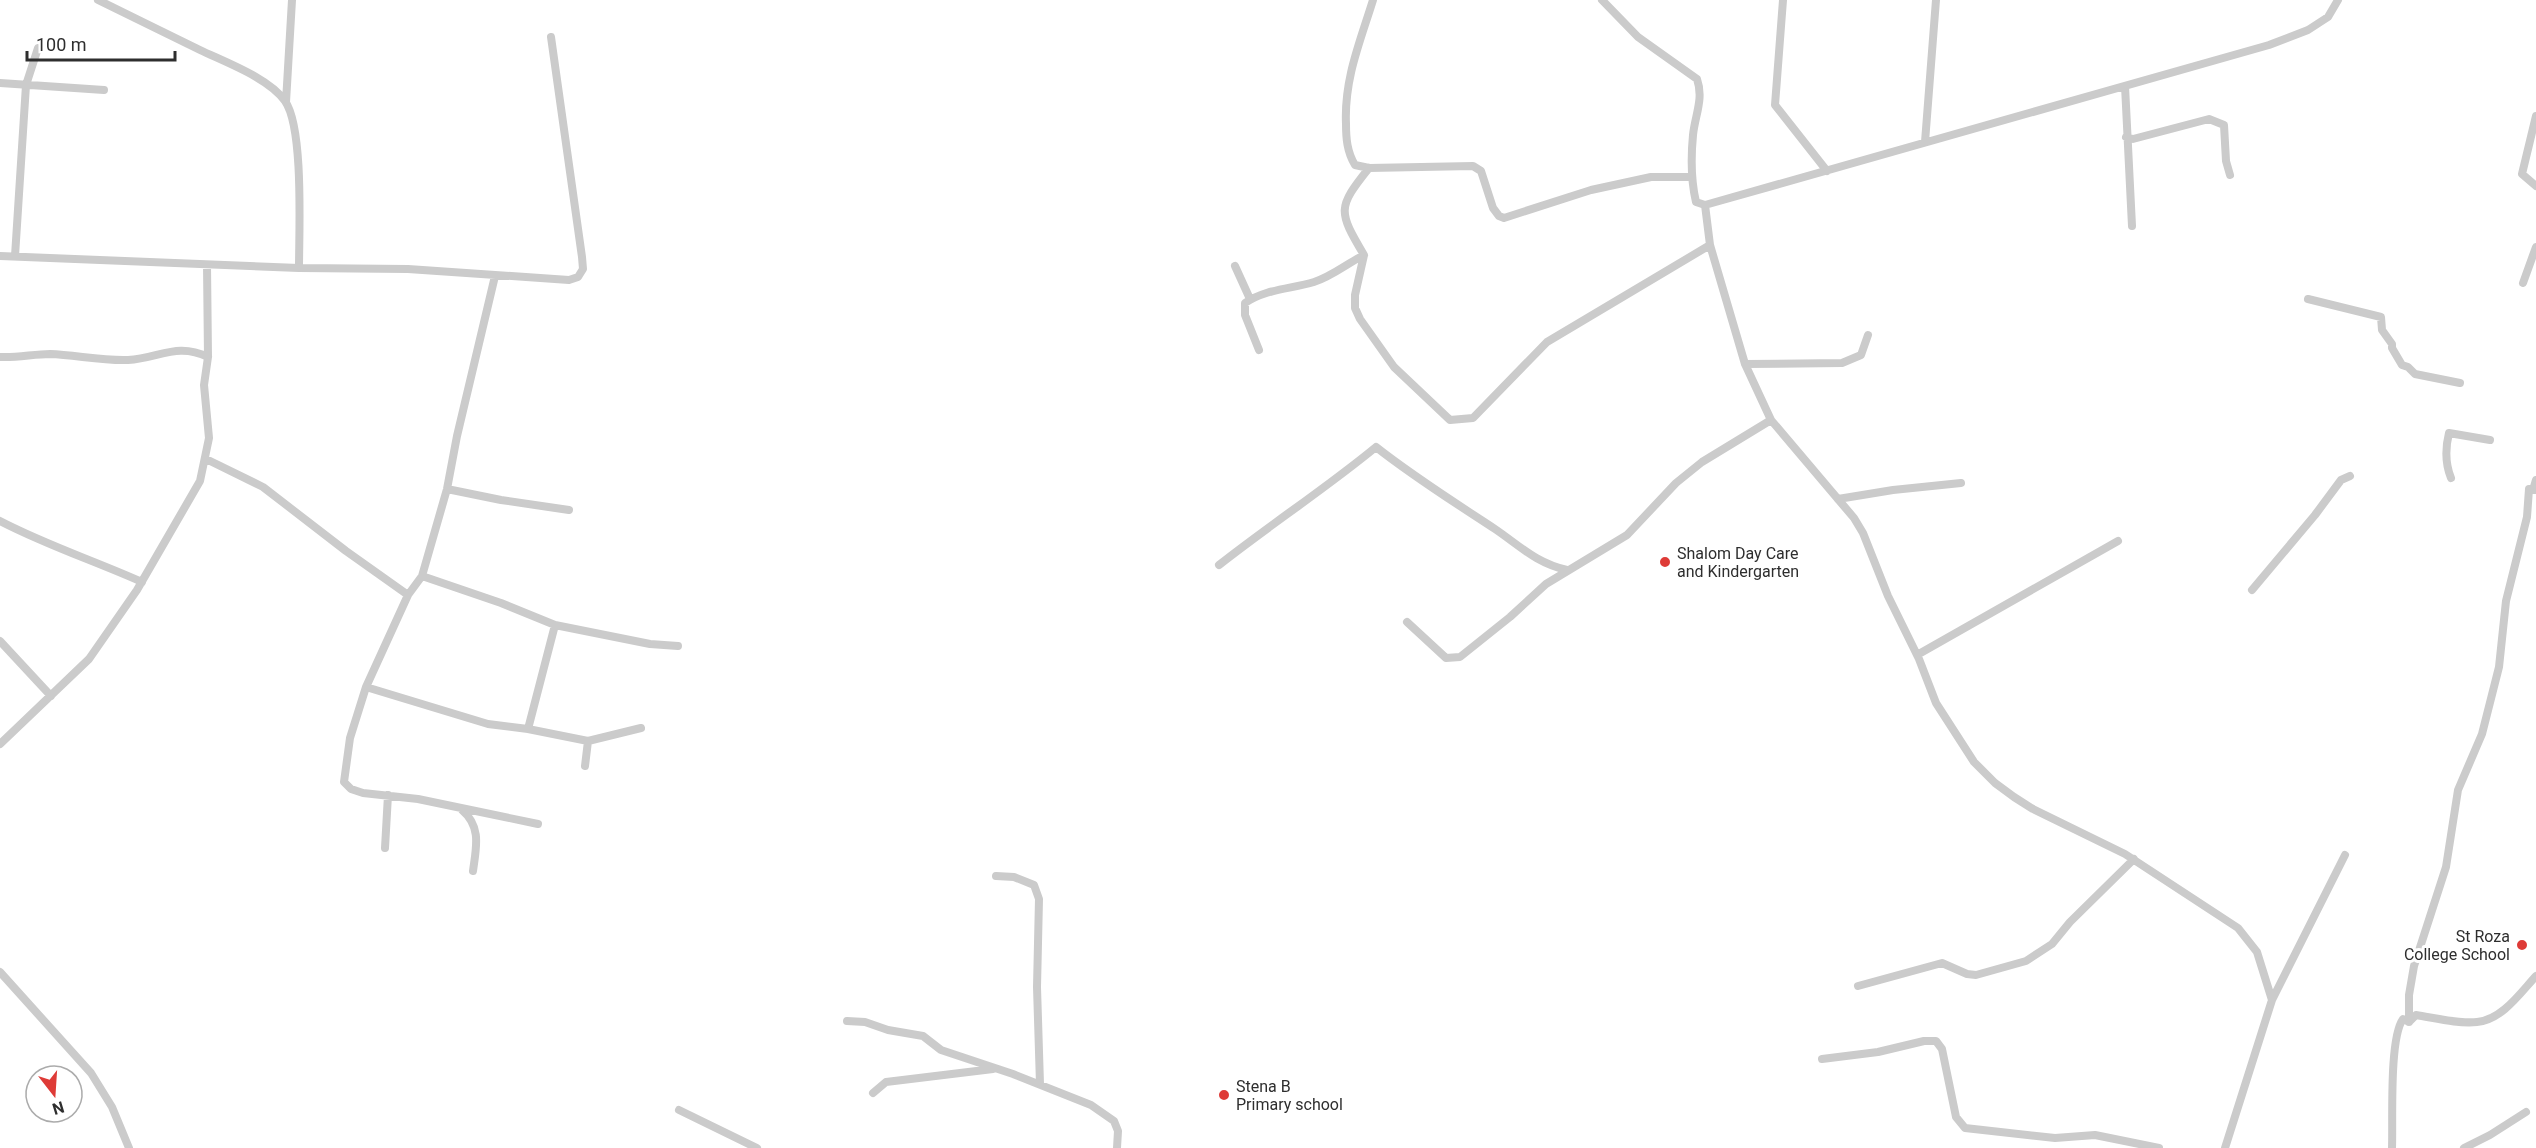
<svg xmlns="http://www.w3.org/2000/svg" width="2536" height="1148" viewBox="0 0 2536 1148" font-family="Roboto,sans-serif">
<rect width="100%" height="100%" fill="#fff"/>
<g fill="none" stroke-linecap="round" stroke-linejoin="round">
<!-- street -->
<path stroke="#cbcbcb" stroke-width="8" d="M98 0C132 17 166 33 200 50 225 62 269 78 285 101 304 128 299 232 299 268
M1373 0C1360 42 1344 79 1346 124 1346 138 1347 152 1355 165L1369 168 1473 166 1481 171 1493 208 1499 216 1504 218 1591 190 1651 177H1692
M1602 0 1638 37 1697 79C1704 99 1695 115 1693 135 1691 156 1691 181 1696 202L1705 205 2269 45 2308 30 2328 17 2338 0
M1783 0 1775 105 1827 171
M0 83 104 90
M2125 86 2132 226
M286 102 292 0
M2536 116 2522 174 2536 186
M2126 137 2133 139 2209 119 2224 125 2226 161 2230 175
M1925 142 1936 0
M1369 168C1337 208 1338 211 1364 255L1355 295V308L1360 319 1394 367 1450 420 1473 418 1547 342 1710 245
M1705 205 1710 245 1745 364 1771 420 1854 518 1863 533 1888 596 1919 659 1936 703 1974 762 1995 783 2014 797 2033 809 2125 854 2238 928 2257 952 2272 1000
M0 256 299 268 408 269 569 280 578 277 583 269 582 257 551 37
M15 256 26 85 38 48
M1235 266 1250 299
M2523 283 2536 247
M2308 299 2381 317 2382 330 2392 344V348L2402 365 2408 367 2415 374 2460 383
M1259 350 1245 315V303C1266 289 1290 289 1314 282 1331 277 1348 263 1364 255
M0 357C17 358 34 354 50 354 76 355 102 361 128 360 160 358 177 342 208 357
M1745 364 1842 363 1861 355 1868 335
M206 459 263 487 346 551 408 595 422 576 501 603 555 625 650 644 678 646
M2451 478C2445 463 2445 449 2449 433L2490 440
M447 489 501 500 569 510
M2533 490 2536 480
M1838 499 1893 490 1961 483
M0 521C46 545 95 561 142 582
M1219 565C1271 524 1325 489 1376 447 1414 477 1454 502 1495 529 1520 546 1536 563 1567 570
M422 576 447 489 457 436 495 276
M2252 590 2315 515 2341 480 2350 476
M408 595 366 687 350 738 344 782 351 789 363 793 418 799 538 824
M1407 622 1446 658 1460 657 1510 617 1546 584 1627 535 1676 483 1702 462 1771 420
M0 641 51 696
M1917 655 2118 541
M366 687 488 724 528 729 555 625
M528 729 588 741 585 766
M588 741 641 728
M0 744 89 659 137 590 200 481 209 438 204 385 208 357 207 265
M462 810C482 827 476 848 473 871
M385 848 388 795
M996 876 1014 877 1034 885 1039 899 1037 987 1040 1084
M0 972 91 1073 112 1107 129 1148
M1858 986 1942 963 1967 974 1976 975 2026 961 2052 944 2070 922 2134 859
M847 1021 865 1022 888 1030 923 1036 941 1050 1013 1074 1091 1105 1114 1121 1118 1131 1117 1148
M2409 1022V995L2414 966 2446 867 2458 790 2482 734 2499 667 2506 601 2527 517 2529 489 2536 490
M1822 1059 1878 1052 1924 1041H1936L1942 1049 1956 1117 1965 1128 2055 1138 2095 1135 2159 1148
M873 1093 886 1082 993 1069
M679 1110 757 1148
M2225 1148 2272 1000 2345 855
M2392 1148C2393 1121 2389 1038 2403 1019L2409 1022 2416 1015C2435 1018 2458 1024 2477 1022 2502 1020 2521 992 2536 976
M2464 1148 2490 1135 2526 1112"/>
</g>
<!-- markers -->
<g fill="#de3b37" stroke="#fff" stroke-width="2">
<circle cx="1665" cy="562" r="6"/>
<circle cx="2522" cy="945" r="6"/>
<circle cx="1224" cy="1095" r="6"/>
</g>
<g text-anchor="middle" stroke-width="6" stroke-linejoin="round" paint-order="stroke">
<!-- poi labels -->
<g font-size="16" fill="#2e2e2e" stroke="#fff" text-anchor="start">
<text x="1677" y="559">Shalom Day Care<tspan x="1677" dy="18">and Kindergarten</tspan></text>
<text x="2510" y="942" text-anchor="end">St Roza<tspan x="2510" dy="18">College School</tspan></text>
<text x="1236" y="1092">Stena B<tspan x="1236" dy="18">Primary school</tspan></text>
</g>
</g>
<!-- north arrow -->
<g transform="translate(54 1094) rotate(163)"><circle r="28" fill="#ffffff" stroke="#ababab" stroke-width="1.5"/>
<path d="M0-4.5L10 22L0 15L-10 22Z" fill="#de3b37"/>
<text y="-9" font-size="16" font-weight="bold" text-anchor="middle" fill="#2e2e2e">N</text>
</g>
<!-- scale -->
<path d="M27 51v9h148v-9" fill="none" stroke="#2e2e2e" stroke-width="3"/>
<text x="36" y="51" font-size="18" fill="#2e2e2e" stroke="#ffffff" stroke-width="4.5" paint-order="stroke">100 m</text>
</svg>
